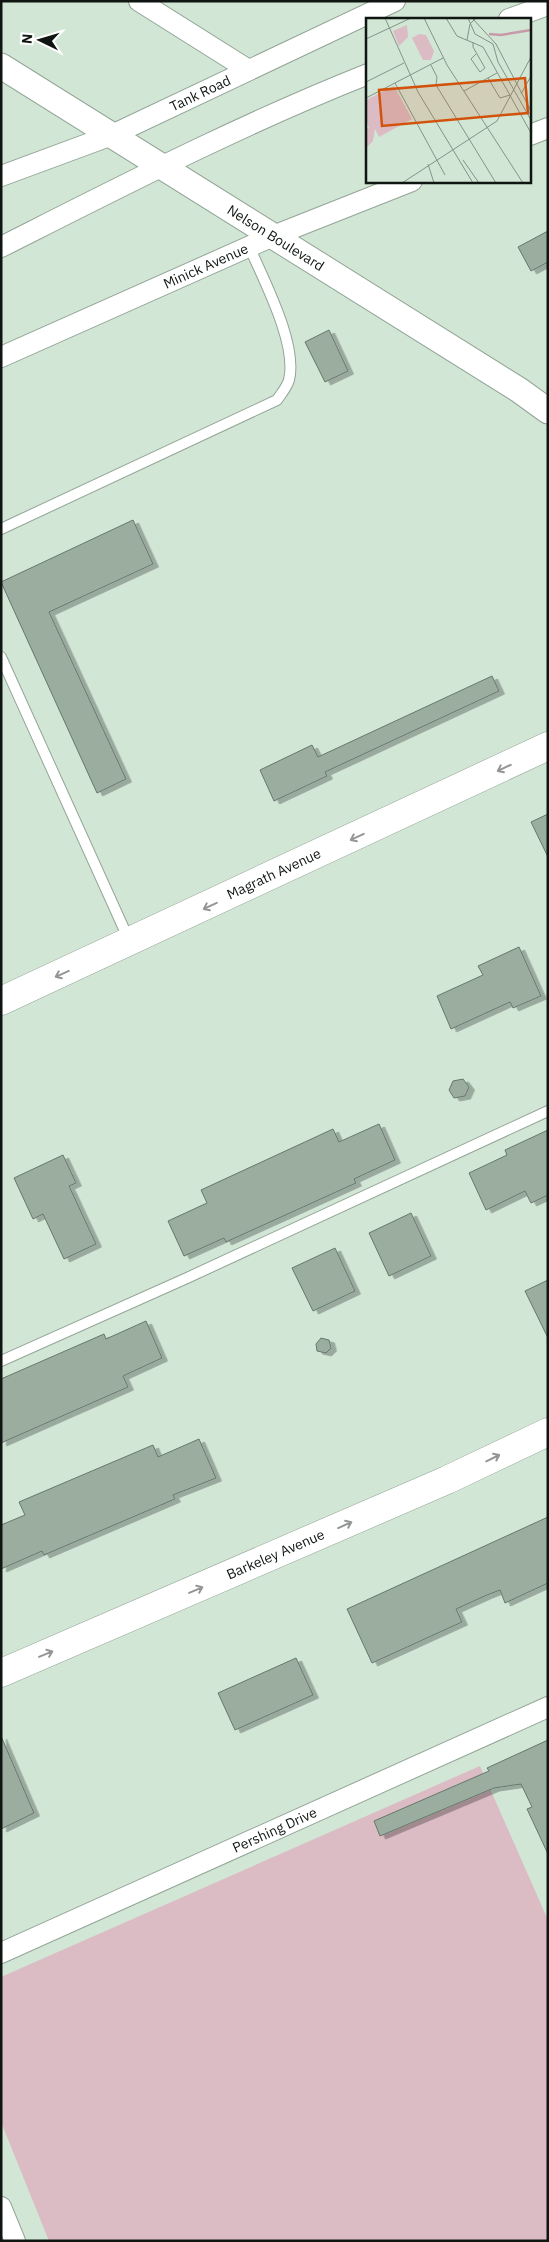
<svg xmlns="http://www.w3.org/2000/svg" width="549" height="2242" viewBox="0 0 549 2242" font-family="'IBM Plex Sans',sans-serif">
<defs>
<filter id="shadow"><feDropShadow dx="5.5" dy="3" stdDeviation="0" flood-color="#0004"/></filter>
</defs>
<rect width="100%" height="100%" fill="#d2e6d6"/>
<!-- green -->
<path fill="#dbbbc4" d="M480 1766 548 1920V2241H49L1 2122V1977Z"/>
<!-- building -->
<path fill="#9bad9f" stroke="#66786a" filter="url(#shadow)" d="M548 231V262L531 271 518 247Z
M329 330 348 371 325 382 305 342Z
M133 520 153 564 49 612 126 779 97 793 1 582Z
M492 676 499 691 325 772 327 776 274 801 260 770 312 745 318 757Z
M548 814V857L531 822Z
M519 947 541 996 513 1008 510 1002 451 1029 437 996 483 975 478 966Z
M463 1079 469 1087 465 1096 454 1098 449 1090 453 1081Z
M379 1124 395 1160 354 1179 356 1183 226 1242 224 1238 184 1256 168 1221 207 1203 201 1190 333 1129 339 1142Z
M548 1130V1195L531 1203 525 1191 486 1210 469 1173 507 1155 505 1150Z
M63 1155 76 1183 69 1186 96 1244 64 1259 43 1214 33 1219 14 1178Z
M411 1213 431 1256 389 1276 369 1233Z
M335 1248 355 1291 313 1311 292 1268Z
M548 1280V1338L525 1291Z
M146 1321 162 1358 123 1376 128 1387 1 1443V1379L104 1334 106 1339Z
M321 1338 329 1340 331 1348 326 1353 317 1351 316 1344Z
M199 1439 216 1478 173 1495 175 1499 44 1555 42 1551 1 1569V1525L25 1515 19 1502 153 1445 158 1457Z
M548 1517V1583L505 1603 500 1590 487 1595 456 1609 462 1622 372 1663 347 1609Z
M296 1658 313 1695 235 1730 218 1693Z
M1 1736 34 1813 1 1829Z
M548 1740V1854L527 1809 532 1807 521 1784 494 1788 380 1836 374 1821 489 1771 487 1768Z"/>
<g fill="none" stroke-linecap="round" stroke-linejoin="round">
<defs>
<path id="service" d="M1 529 277 400C281 394 287 387 289 380 298 344 263 279 249 246
M1 657 129 940
M1 1361 187 1278 548 1111"/>
<g id="minor">
<path d="M139 1 247 69"/>
<path d="M509 19 548 5"/>
<path d="M530 135 548 128"/>
<path id="s1" d="M1 176 112 135 395 1"/>
<path d="M1 247C122 186 242 124 368 74"/>
<path id="s2" d="M1 357 273 236 412 181"/>
<path id="s3" d="M1 1953 548 1707"/>
<path d="M1 2207 15 2241"/>
</g>
<g id="tertiary">
<path id="s4" d="M1 66 519 390 548 411"/>
</g>
<g id="secondary">
<path id="s5" d="M1 1001 548 746"/>
<path id="s6" d="M1 1673 447 1480 548 1432"/>
</g>
</defs>
<!-- service casing -->
<use href="#service" stroke="#92a597" stroke-width="12"/>
<!-- minor casing -->
<use href="#minor" stroke="#92a597" stroke-width="22"/>
<!-- tertiary casing -->
<use href="#tertiary" stroke="#92a597" stroke-width="27"/>
<!-- secondary casing -->
<use href="#secondary" stroke="#92a597" stroke-width="29"/>
<!-- service -->
<use href="#service" stroke="#fff" stroke-width="10"/>
<!-- minor -->
<use href="#minor" stroke="#fff" stroke-width="20"/>
<!-- tertiary -->
<use href="#tertiary" stroke="#fff" stroke-width="25"/>
<!-- secondary -->
<use href="#secondary" stroke="#fff" stroke-width="28"/>
</g>
<!-- one-way arrows -->
<defs><path id="oneway-shaft" d="M-6 0H5M1.5-3L5.5 0L1.5 3" fill="none" stroke-width="1.6" stroke-linecap="round" stroke-linejoin="round" transform="scale(1.25)"/></defs>
<g stroke="#939694">
<use href="#oneway-shaft" transform="translate(504 768) rotate(155)"/>
<use href="#oneway-shaft" transform="translate(357 837) rotate(155)"/>
<use href="#oneway-shaft" transform="translate(210 906) rotate(155)"/>
<use href="#oneway-shaft" transform="translate(62 974) rotate(156)"/>
<use href="#oneway-shaft" transform="translate(493 1458) rotate(-26)"/>
<use href="#oneway-shaft" transform="translate(345 1525) rotate(-24)"/>
<use href="#oneway-shaft" transform="translate(196 1590) rotate(-23)"/>
<use href="#oneway-shaft" transform="translate(46 1654) rotate(-22)"/>
</g>
<g text-anchor="middle" stroke-width="4" stroke-linejoin="round" paint-order="stroke">
<!-- street labels -->
<g font-size="14" fill="#0f1611" stroke="#fff">
<text dy="5" stroke="none"><textPath href="#s1" startOffset="216">Tank Road</textPath></text>
<text dy="5" stroke="none"><textPath href="#s4" startOffset="324">Nelson Boulevard</textPath></text>
<text dy="5" stroke="none"><textPath href="#s2" startOffset="224">Minick Avenue</textPath></text>
<text dy="5" stroke="none"><textPath href="#s5" startOffset="301">Magrath Avenue</textPath></text>
<text dy="5" stroke="none"><textPath href="#s6" startOffset="299">Barkeley Avenue</textPath></text>
<text dy="5" stroke="none"><textPath href="#s3" startOffset="300">Pershing Drive</textPath></text>
</g>
</g>
<!-- overview -->
<g transform="translate(366 18)">
<rect width="165" height="165" fill="#d2e6d6"/>
<path d="M41 7 42 19 33 28 27 13ZM53 16 60 17 68 33 65 42H57L46 20ZM28 68 46 101 13 119 9 111 7 123 0 130V111L3 110 0 103V82Z" fill="#dbbbc4"/>
<path fill="none" stroke="#c89aa9" stroke-width="2.5" d="M123 16 135 17 165 12"/>
<path fill="none" stroke="#849387" stroke-width="1" d="M19 0 52 74 107 165M58 0 81 47 157 165M80 0 91 18 117 29 165 115M102 0 109 16 127 26 132 44 165 102M106 0 130 26 165 93M0 21 45 0M101 22 104 6 110 0M107 24V29L119 50 114 54 105 41 110 36M65 47 71 59 70 67 130 165M122 60 134 80 144 77M0 64 38 45M29 65 79 157M98 73 131 55M155 76 165 58M0 80 77 40M97 142 113 165M62 146 68 165M36 165 131 103 165 39"/>
<path fill="#d2520c" fill-opacity="0.15" stroke="#d2520c" stroke-width="2.5" d="M159 60 162 95 16 108 13 72Z"/>
<rect width="165" height="165" fill="none" stroke="#0f1611" stroke-width="2.5"/>
</g>
<!-- border -->
<rect width="549" height="2242" fill="none" stroke="#0f1611" stroke-width="5"/>
<!-- north arrow -->
<g transform="translate(40 40) rotate(275)" stroke="#ffffff" stroke-width="4" paint-order="stroke">
<path d="M0-4L9 19L0 12L-9 19Z" fill="#0f1611"/>
<text y="-8" font-size="14" font-weight="bold" text-anchor="middle" fill="#0f1611">N</text>
</g>
</svg>
